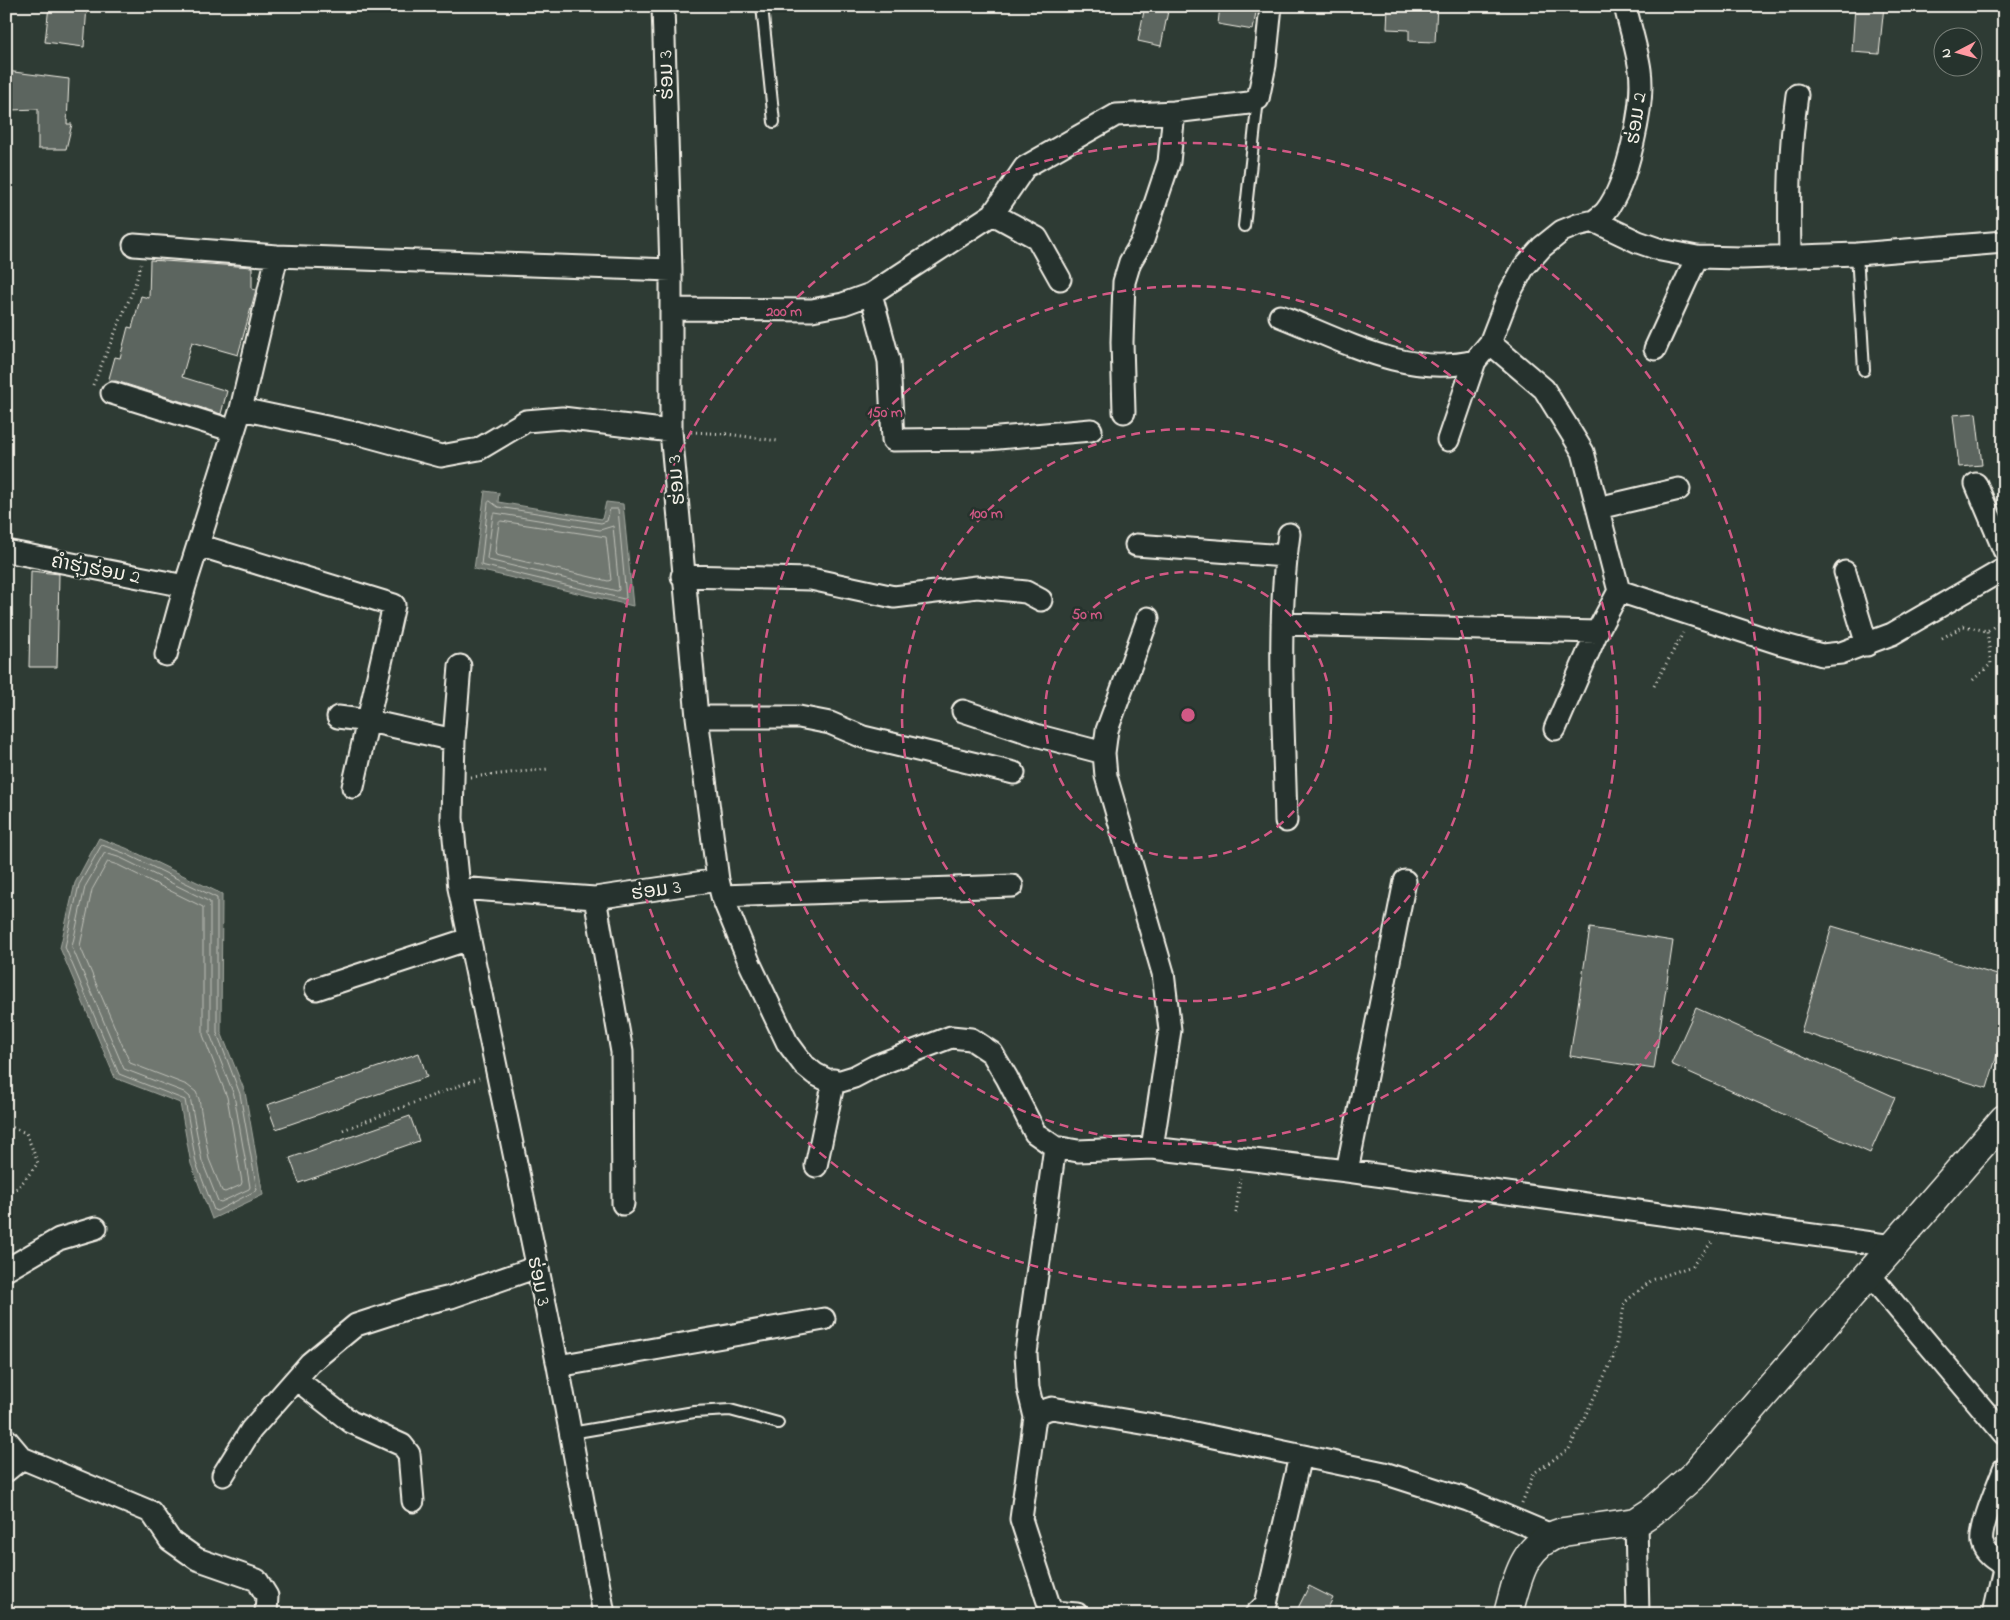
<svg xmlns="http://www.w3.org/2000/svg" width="2010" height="1620" viewBox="0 0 2010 1620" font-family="'Indie Flower','Noto Sans Lao',sans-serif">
<rect width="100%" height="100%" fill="#2e3b34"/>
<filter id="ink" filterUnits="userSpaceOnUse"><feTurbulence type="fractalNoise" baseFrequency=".02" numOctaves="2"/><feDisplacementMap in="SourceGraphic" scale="10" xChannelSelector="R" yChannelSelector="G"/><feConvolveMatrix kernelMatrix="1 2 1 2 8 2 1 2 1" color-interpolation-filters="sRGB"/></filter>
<g filter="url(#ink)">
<!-- water -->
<path fill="#6f7770" stroke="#a4a8a0" d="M485 491 499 493 498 502 602 519 606 502 623 504 633 606 474 569Z
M99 838 126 848 222 894 221 1032 245 1092 263 1195 212 1219 191 1164 180 1103 115 1078 60 948 75 883Z"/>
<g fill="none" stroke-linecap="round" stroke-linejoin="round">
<!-- shore -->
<path stroke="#bfc0b8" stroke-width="1" d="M490 501 498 507 601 523 607 521 610 509H618L626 598 624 599 481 565 488 503Z
M495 513 600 530 613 526 619 590 617 591 488 560 487 558 493 515Z
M501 521 606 537 611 580 608 581 496 555 495 552 499 523Z
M102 845 124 853 217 898V1033L240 1094 257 1190 217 1211 214 1210 196 1163 185 1100 119 1074 65 947 79 885Z
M105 853 121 858 210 902V1034L234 1095 250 1187 249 1189 221 1202 218 1201 202 1161 190 1097 184 1092 124 1069 72 947 85 887Z
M108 862 118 865 203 907V1035L227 1097 242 1182 241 1185 225 1192 222 1191 209 1159 199 1099 196 1092 187 1085 130 1063 80 946 92 890Z"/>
</g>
<!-- building -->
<path fill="#5c655e" stroke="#f4f1e8" d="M49 6H87L84 47 45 42Z
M1145 6H1169L1161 46 1138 41Z
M1220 6H1257L1253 30 1218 24Z
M1388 6H1437L1435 42 1409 41V30L1387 29Z
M1855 6H1884L1879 54 1852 52Z
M6 71 69 79 67 124H72L66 149H38V109L11 110 10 104H6Z
M150 260 252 267V289L256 290 238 355 192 342 182 377 227 391 221 414 116 381 108 382 115 357 120 358 128 327 132 328 141 296 149 298Z
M1976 413 1982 465 1959 467 1953 415Z
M31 571 59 574 57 667H29Z
M1832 926 2004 977V1032L1987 1088 1801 1032Z
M1590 928 1673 941 1654 1069 1570 1056Z
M1696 1008 1895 1097 1870 1153 1671 1064Z
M419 1053 427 1077 276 1129 267 1105Z
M410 1116 419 1141 299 1183 290 1158Z
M1309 1586 1333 1598 1325 1614H1295Z"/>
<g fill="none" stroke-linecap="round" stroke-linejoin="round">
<defs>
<path id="lane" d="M762 6 774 122
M1244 226 1258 99
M1857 254 1864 370
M571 1433 694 1412 730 1410 778 1423"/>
<path id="street" d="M663 6 671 270V431L697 717 718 880 722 896 750 964 787 1042 804 1065 815 1074 827 1080 841 1081 854 1077 875 1066 951 1037 971 1039 992 1053 1007 1078 1035 1133 1055 1147 1078 1151 1152 1148 1347 1171 1893 1246
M993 214 1037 238 1060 279
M1594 221C1598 218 1603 215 1606 211 1627 185 1645 104 1640 70 1637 49 1630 27 1625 6
M134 245 277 256 671 270
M1790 256C1789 201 1789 149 1797 95
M871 294 889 361 893 440 987 439 1091 430
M671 309 812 310 843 304 871 294 993 214 1025 167 1116 115 1174 112 1249 103 1258 99 1265 65 1271 6
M1280 316C1342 340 1407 378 1475 361
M1490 343 1544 389 1583 452 1619 591 1597 632 1555 729
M1655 349 1697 257
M112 393 234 431
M241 409 360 434 441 456 479 449 526 421 562 418 671 431
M1124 412 1122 342 1124 282 1130 262 1143 240 1169 162 1174 112
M1448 440 1475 361 1490 343 1509 294 1524 267 1542 247 1562 231 1577 225 1594 221 1638 242 1661 250 1697 257 1742 258 1857 254 2004 242
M1976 484 2004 550
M1598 508 1679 489
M198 545 394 605 353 787
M1136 545 1286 556
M6 551 185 586
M1845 572 1867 645
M682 576 811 579 894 597 977 587 1026 592 1041 600
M1619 591 1782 644 1822 655 1841 653 1892 634 2004 569
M1148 618 1107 730 1104 753 1106 776 1163 973 1170 1030 1152 1148
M1282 624 1597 632
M166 655 185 586 241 409 277 256
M963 711 1039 736 1104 753
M338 717 369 721 454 740
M697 717H799L830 723 863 737 1014 773
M1286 821C1284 727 1276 628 1289 534
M459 888 452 818 454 740 460 666
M722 896 1012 886
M595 898 622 1052 623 1204
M316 989 469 939
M816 1166 834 1080
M1347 1171 1405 881
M6 1270 59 1239 96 1228
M1869 1274 2004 1434
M558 1366 824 1319
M296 1379 351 1422 402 1445 409 1454 413 1501
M1035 1417 1028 1388 1026 1353 1055 1147
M6 1439 22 1458 6 1471
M22 1458 151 1512 170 1540 197 1559 257 1580 267 1596 266 1614
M2004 1469C1998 1485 1979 1529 1982 1543 1985 1554 1995 1560 2004 1565
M223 1475 251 1430 310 1363 356 1325 421 1304 451 1297 537 1267
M1636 1522 1638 1614
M1052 1612 1077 1614
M604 1614 558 1366 459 888 595 898 718 880
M1052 1614 1021 1519 1035 1417 1042 1411 1052 1408 1166 1427 1384 1473 1468 1500 1551 1535
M1256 1614 1266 1604 1300 1456
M1994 1614 2004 1569"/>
<path id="secondary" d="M1508 1614C1518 1578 1522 1544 1563 1532L1636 1522 1653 1511 1696 1473 2004 1119"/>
</defs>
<!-- lane casing -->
<use href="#lane" stroke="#f4f1e8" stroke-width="14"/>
<!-- street casing -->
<use href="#street" stroke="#f4f1e8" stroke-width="25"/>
<!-- secondary casing -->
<use href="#secondary" stroke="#f4f1e8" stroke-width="31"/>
<!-- path -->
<path stroke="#f4f1e8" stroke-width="3" stroke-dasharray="1 4" stroke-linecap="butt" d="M93 385 134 288 141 264
M691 432 727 434 778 441
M1942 638 1964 626 1987 631 2004 620
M1973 680 1991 664 1987 631
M1654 686 1683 633
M471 777 548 769
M343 1130 479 1078
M6 1191 18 1188 38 1163 26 1133 11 1127
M1236 1213 1240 1178
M1522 1503 1534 1473 1569 1449 1613 1358 1625 1302 1652 1280 1692 1266 1712 1242"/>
<!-- lane -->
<use href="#lane" stroke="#26332d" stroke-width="10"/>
<!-- street -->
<use href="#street" stroke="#26332d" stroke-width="21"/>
<!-- secondary -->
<use href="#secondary" stroke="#26332d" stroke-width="28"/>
</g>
</g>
<!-- distance rings -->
<g fill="none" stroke="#d15985" stroke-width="2.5" stroke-dasharray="9 6">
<circle cx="1188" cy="715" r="143"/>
<circle cx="1188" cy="715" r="286"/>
<circle cx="1188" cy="715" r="429"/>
<circle cx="1188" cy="715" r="572"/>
</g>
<g text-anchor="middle" stroke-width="5" stroke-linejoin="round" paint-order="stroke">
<!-- street labels -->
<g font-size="20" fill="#f4f1e8" stroke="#26332d">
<text transform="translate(665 75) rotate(-92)" y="7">ຮ່ອມ 3</text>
<text transform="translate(1635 118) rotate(-82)" y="7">ຮ່ອມ 2</text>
<text transform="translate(675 480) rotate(-95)" y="7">ຮ່ອມ 3</text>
<text transform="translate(96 568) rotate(11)" y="7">ຄໍາຮຸ່ງຮ່ອມ 2</text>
<text transform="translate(656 889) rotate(-8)" y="7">ຮ່ອມ 3</text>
<text transform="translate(540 1281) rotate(78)" y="7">ຮ່ອມ 3</text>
</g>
</g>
<circle cx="1188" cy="715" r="8" fill="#d15985" stroke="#26332d" stroke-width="2.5"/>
<g font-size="15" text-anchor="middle" font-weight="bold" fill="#d15985" stroke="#26332d" stroke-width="5" stroke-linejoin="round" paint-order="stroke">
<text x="784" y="316">200 m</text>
<text x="885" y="417">150 m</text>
<text x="986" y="518">100 m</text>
<text x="1087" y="619">50 m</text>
</g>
<!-- margin -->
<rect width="2010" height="1620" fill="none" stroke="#26332d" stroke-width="25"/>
<rect x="12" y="12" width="1985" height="1595" fill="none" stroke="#f4f1e8" stroke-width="2" filter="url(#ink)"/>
<!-- north arrow -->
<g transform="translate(1958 52) rotate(264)"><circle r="24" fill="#26332d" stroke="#787f78"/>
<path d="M0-4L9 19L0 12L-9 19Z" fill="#ff9aa2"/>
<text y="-8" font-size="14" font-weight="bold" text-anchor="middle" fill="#f4f1e8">N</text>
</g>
</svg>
